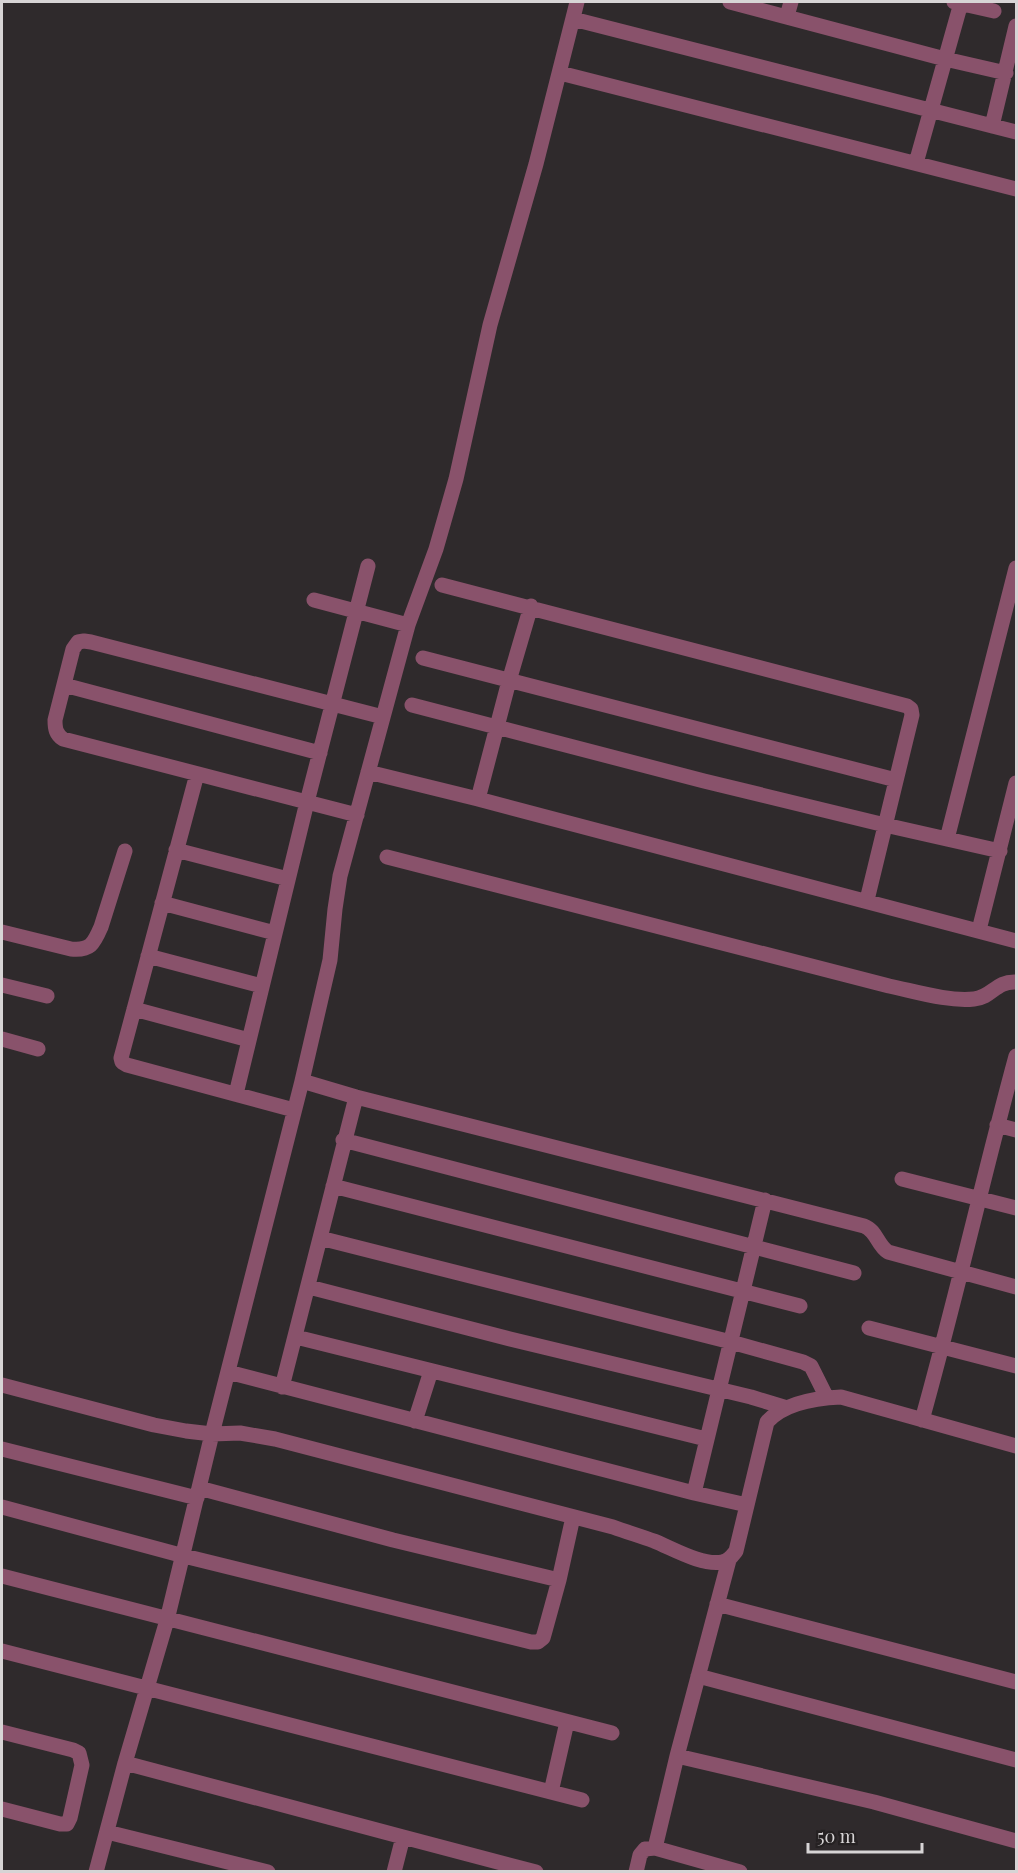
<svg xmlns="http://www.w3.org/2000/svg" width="1018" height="1873" viewBox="0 0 1018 1873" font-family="'Playfair Display',serif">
<rect width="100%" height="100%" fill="#2f2a2c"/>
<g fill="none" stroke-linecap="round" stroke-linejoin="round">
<!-- minor -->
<path stroke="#89526b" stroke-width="15" d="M730 2 945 59 1006 73
M954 2 994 11
M787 16 791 2
M573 19 1016 132
M560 73 1016 189
M992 126 1016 26
M916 163 961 3
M442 585 907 706 911 709 912 715 867 900
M314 600 408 625
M423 658 896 780
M64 685 320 753
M412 705 704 781 885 825 1000 851
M368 772 478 799 509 681 531 606
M197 774 121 1058 122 1062 127 1065 294 1110
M478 799 1016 941
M357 815 63 739C56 734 55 729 55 720L73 649 78 642 84 641 91 642 383 717
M947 839 1016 568
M176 850 288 879
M387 857 889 986C914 991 948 1002 974 999 993 997 995 981 1016 982
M162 903 275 933
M979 930 1016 783
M2 932 71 949C91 951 94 943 101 927L125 851
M148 956 262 986
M2 985 47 996
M134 1009 249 1040
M2 1039 38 1049
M302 1081 356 1097 864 1226C877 1231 877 1245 888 1252L1016 1287
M236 1094 307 802 368 566
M997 1125 1016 1130
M343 1140 854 1273
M902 1179 1016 1208
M333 1186 800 1306
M320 1238 731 1342 803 1362 811 1366 827 1398
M309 1287 510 1339 751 1397 787 1408
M869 1328 1016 1366
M296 1337 706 1439
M228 1372 694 1493 747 1505
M2 1385 154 1425 186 1431 212 1434 240 1433 275 1439 613 1527C627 1532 640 1536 654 1541 672 1548 702 1566 722 1562 729 1561 732 1556 736 1551L767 1422C784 1403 817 1398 841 1397L1016 1446
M282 1387 356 1097
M922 1420C956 1299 983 1177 1016 1056
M415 1421 431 1371
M2 1449 197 1498
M199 1488 393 1540 559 1580
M694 1493 765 1200
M2 1507 184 1556 531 1642H538L543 1638 545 1631 559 1580 573 1517
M2 1576 612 1733
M717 1604 1016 1682
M2 1651 582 1800
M698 1676 1016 1760
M2 1732 73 1750 79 1753 82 1765 70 1818 67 1824H60L2 1809
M677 1756 874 1802 1016 1841
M125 1763 403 1837 536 1872
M551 1792 567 1722
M107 1832 268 1872
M655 1848 677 1756 729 1560
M96 1872 125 1763 167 1620 212 1434 302 1081 330 960 335 909 340 876 408 625 436 549 456 479 490 325 536 164 577 2
M394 1872 403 1837
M636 1872 640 1855 645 1849 655 1848 740 1872"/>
</g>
<!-- border -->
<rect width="1018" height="1873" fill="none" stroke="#d7d4d5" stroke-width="6"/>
<!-- scale -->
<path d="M808 1843v9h114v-9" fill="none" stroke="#d7d4d5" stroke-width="3"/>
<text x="817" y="1843" font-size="18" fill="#d7d4d5" stroke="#252122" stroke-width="4.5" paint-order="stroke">50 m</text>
</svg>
